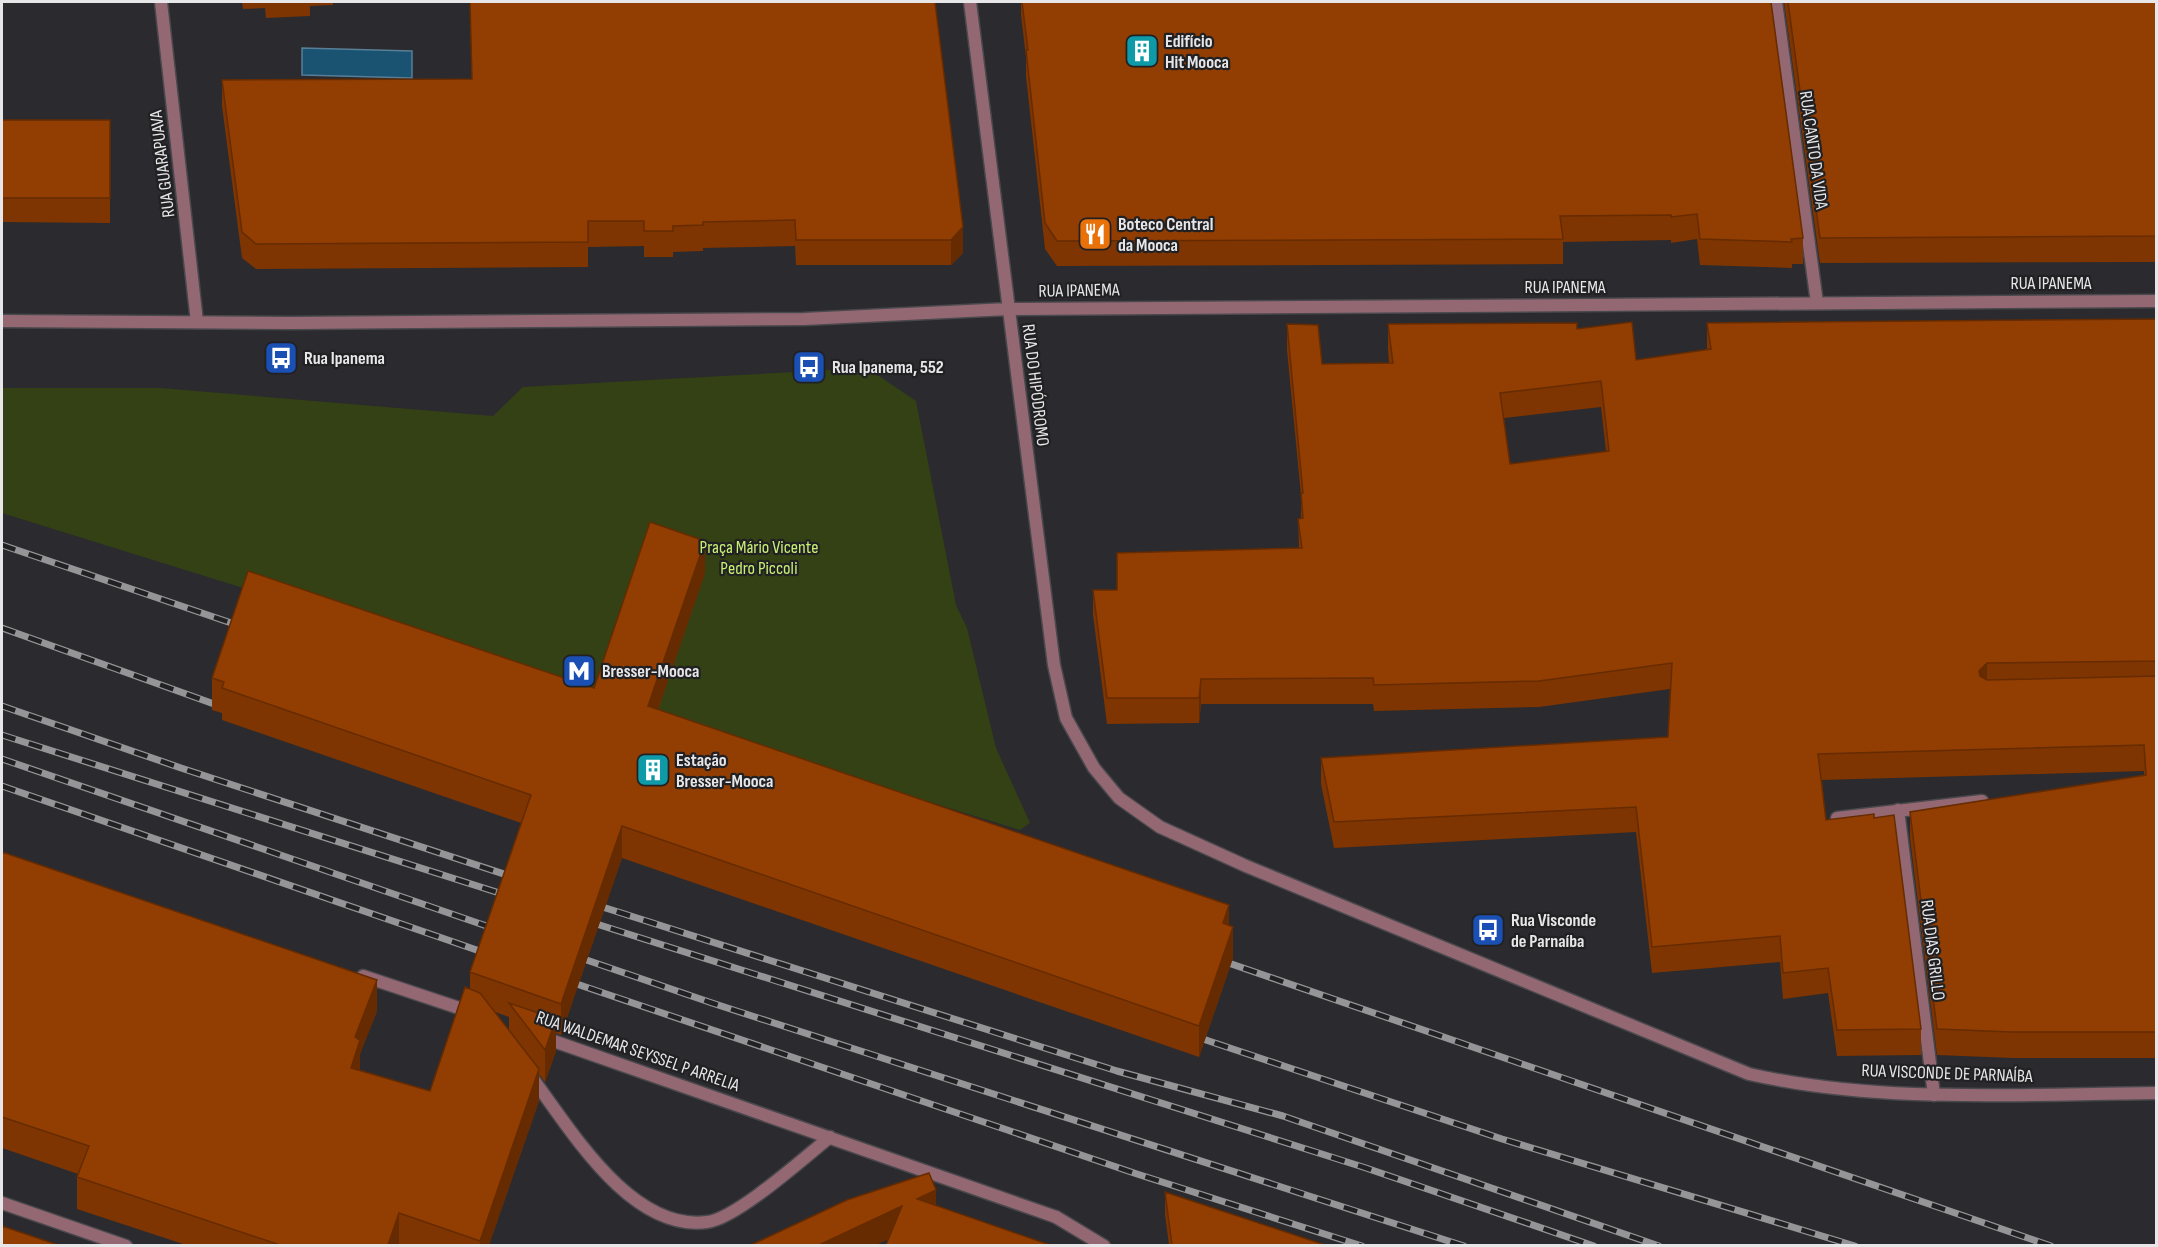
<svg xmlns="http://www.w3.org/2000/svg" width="2158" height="1247" viewBox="0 0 2158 1247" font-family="'Sofia Sans Condensed',sans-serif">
<rect width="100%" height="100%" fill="#2b2a2e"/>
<!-- green -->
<path fill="#334115" d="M830 370 876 374 916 401 956 605 967 628 996 748 1030 823 1020 830 2 513V388H160L493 416 523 387Z"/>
<!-- water -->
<path fill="#1a5371" stroke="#587f95" stroke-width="1.5" d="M302 48 412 51V78L302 75Z"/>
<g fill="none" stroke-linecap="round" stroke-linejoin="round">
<defs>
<path id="service" d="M363 976 471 1012
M542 1037 1056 1217
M530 1075C570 1128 630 1232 707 1222 736 1219 805 1157 830 1137"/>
<path id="minor" d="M161 2 197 322
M1776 2 1817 303
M1008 309 2156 301
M1898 810 1934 1095
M1837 818 1982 801
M2 1203 126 1246
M1056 1217 1104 1246"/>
<path id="tertiary" d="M970 2 1054 665 1066 718 1094 768 1119 798 1160 827 1246 866 1749 1074C1882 1104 2021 1094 2156 1093
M2 321 291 323 804 319 1008 309"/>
</defs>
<!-- service casing -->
<use href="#service" stroke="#49484c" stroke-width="15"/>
<!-- minor casing -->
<use href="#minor" stroke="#49484c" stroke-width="15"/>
<!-- tertiary casing -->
<use href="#tertiary" stroke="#49484c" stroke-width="15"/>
<!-- service -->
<use href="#service" stroke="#946873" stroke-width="12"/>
<!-- minor -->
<use href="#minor" stroke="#946873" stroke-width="12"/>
<!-- tertiary -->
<use href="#tertiary" stroke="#946873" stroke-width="12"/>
<defs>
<path id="rail" d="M2 545 246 628
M2 628 228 709
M2 706 181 768 519 879
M2 735 512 897
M2 759 501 931
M2 786 494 956
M590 903 1117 1071 1283 1116 1659 1246
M584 920 1366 1168 1594 1246
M572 955 712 1003 1464 1246
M1217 959 2051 1246
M562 979 1137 1174 1362 1246
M1188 1034 1502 1139 1855 1246"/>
</defs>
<!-- rail casing -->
<use href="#rail" stroke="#959497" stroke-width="7"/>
<!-- rail -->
<use href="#rail" stroke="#212124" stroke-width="4.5" stroke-dasharray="14" stroke-linecap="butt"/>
</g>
<!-- wall -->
<path fill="#7e3502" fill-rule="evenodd" d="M242 2H333V5L310 6V16L266 18 265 8 243 9Z
M470 2H935L963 253 951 265H796L795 246 703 248V251L673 252V257H644V246L588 247V267L256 269 242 258 222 106V80L472 79Z
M1021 2H1771L1803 238V264H1792V268L1700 265 1697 239 1671 243V240L1563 242V264L1057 266 1045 249 1026 76V57L1021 15Z
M1784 2H2157V262L1820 263Z
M2 120H110V223L2 222Z
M2157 319V1058H2012L1937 1055 1910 838V812L2144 775V771L1822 780 1826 820 1921 1029V1055L1837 1056 1828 993 1783 999 1780 962 1652 973 1636 832 1334 848 1321 784V758L1668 737 1670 689 1539 707 1374 711 1373 704H1201L1199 723 1107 724 1093 615V590H1117L1299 548 1298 519H1301V495L1287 350V324L1322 364 1389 363 1388 350V324L1577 329 1636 360 1707 350V323ZM1601 407 1606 451 1510 464 1504 418Z
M705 573 658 710 1229 926 1233 958 1199 1057 622 858 561 1035 556 1033V1051L545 1082 539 1074V1101L489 1245H186L77 1209V1177L78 1174 2 1148V852L377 1011 360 1054V1070L430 1091 470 989V972L521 823 222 720V713L212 710V678L594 688ZM495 1012 509 1017V1030Z
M1165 1192 1325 1245H1169L1165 1214Z"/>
<!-- shaded-wall -->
<path fill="#662b01" d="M963 227V253L951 265V240Z
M705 541V573L648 738V706Z
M1987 663V689L1979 697V671Z
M1201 679V704L1199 723V698Z
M622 826V858L561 1035V1004Z
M1229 905V937L1223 923Z
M1233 927V958L1199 1057V1026Z
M377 980V1011L360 1054V1071L351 1068 355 1037Z
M556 1019V1051L545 1082V1050Z
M539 1069V1101L489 1245H480V1241Z
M936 1190V1217L917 1199Z
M902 1206V1233L876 1245H819Z
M399 1213V1245H388Z"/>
<!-- building -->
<path fill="#923e02" stroke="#662b01" stroke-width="1.5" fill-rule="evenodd" d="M470 2H935L963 227 951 240H796L795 220 703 222V225L673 226V231H644V221H588V242L256 244 242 232 222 80 472 79Z
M1022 2H1771L1803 238 1791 239 1792 242 1700 239 1697 214 1671 217V215L1560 216 1563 239 1057 241 1045 223 1026 50H1028Z
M1788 2H2157V236L1820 238Z
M2 120H110V198H2Z
M2157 319V661L1987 663 1979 671 1980 676 1987 680 2157 676V1032H2012L1937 1029 1910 812 2146 775 2144 745 1818 754 1826 820 1874 814V818L1894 815 1921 1029 1837 1030 1828 968 1783 973 1780 936 1652 947 1636 807 1334 822 1321 758 1668 737 1672 663 1539 681 1374 685 1373 678 1201 679 1199 698H1107L1093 590H1117V553L1302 548 1298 519 1303 518 1301 493H1303L1287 324 1318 325 1322 364 1393 363 1388 324 1577 323V329L1632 322 1636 360 1711 349 1707 323ZM1601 381 1609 451 1510 464 1500 393Z
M650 522 705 541 648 706 1229 905 1223 923 1233 927 1199 1026 622 826 561 1004 470 972 531 795 222 688 224 682 212 678 248 571 594 688Z
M2 852 377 980 355 1037 360 1040 351 1068 430 1091 465 987 480 993 539 1069 480 1241 399 1213 388 1245H280L77 1177 89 1146 2 1117Z
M509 1003 556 1019 545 1050Z
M929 1173 936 1190 917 1199 1050 1245H886L902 1206 819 1245H751L847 1200Z
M1165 1192 1325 1245H1172Z
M2 1226 58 1245H2Z"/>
<!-- icons -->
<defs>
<symbol id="building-square" viewBox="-11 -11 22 22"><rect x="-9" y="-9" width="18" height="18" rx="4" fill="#0f9aa8" stroke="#212124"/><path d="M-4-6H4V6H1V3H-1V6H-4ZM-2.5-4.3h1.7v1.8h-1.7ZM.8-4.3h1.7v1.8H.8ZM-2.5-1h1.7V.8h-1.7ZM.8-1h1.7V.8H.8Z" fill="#fff"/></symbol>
<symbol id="restaurant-square" viewBox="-11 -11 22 22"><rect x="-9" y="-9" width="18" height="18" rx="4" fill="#e8710a" stroke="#212124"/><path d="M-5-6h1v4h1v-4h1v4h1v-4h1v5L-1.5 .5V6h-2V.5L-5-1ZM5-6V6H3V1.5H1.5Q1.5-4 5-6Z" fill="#fff"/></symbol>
<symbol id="bus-square" viewBox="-11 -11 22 22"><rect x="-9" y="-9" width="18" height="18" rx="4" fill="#1a4fb4" stroke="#212124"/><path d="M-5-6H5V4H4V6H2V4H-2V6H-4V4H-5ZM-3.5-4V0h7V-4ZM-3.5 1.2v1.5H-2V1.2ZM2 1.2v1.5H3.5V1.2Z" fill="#fff"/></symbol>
<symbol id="metro-square" viewBox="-11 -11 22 22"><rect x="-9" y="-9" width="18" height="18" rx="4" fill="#1a4fb4" stroke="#212124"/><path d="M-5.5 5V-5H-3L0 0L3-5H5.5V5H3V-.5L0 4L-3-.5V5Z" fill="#fff"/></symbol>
</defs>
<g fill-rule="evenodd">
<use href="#building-square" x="1123" y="32" width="38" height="38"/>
<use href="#restaurant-square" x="1076" y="215" width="38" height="38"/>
<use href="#bus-square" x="262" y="339" width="38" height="38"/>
<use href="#bus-square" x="790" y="348" width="38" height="38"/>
<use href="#metro-square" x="560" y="652" width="38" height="38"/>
<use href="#building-square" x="634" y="751" width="38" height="38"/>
<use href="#bus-square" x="1469" y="911" width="38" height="38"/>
</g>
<g text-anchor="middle" stroke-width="4.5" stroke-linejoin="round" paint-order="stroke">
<!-- poi labels -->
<g font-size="18" font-weight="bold" fill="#e7e7e9" stroke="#212124" text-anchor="start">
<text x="1165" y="47">Edifício<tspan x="1165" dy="21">Hit Mooca</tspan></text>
<text x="1118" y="230">Boteco Central<tspan x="1118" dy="21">da Mooca</tspan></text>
<text x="304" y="364">Rua Ipanema</text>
<text x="832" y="373">Rua Ipanema, 552</text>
<text x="602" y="677">Bresser-Mooca</text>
<text x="676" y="766">Estação<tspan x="676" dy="21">Bresser-Mooca</tspan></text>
<text x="1511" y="926">Rua Visconde<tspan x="1511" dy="21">de Parnaíba</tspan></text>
</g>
<!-- street labels -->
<g font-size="18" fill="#e7e7e9" stroke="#212124">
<text transform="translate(1814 150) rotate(82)" y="6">RUA CANTO DA VIDA</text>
<text transform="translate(162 164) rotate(-97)" y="6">RUA GUARAPUAVA</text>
<text x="2051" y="289">RUA IPANEMA</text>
<text x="1565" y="293">RUA IPANEMA</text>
<text transform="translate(1079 290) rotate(-1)" y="6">RUA IPANEMA</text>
<text transform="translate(1036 385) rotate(83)" y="6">RUA DO HIPÓDROMO</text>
<text transform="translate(1933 950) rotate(83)" y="6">RUA DIAS GRILLO</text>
<text transform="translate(638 1051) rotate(19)" y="6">RUA WALDEMAR SEYSSEL P ARRELIA</text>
<text transform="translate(1947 1073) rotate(2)" y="6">RUA VISCONDE DE PARNAÍBA</text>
</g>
<!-- park labels -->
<g font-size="18" fill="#c8f073" stroke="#212124">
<text x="759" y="553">Praça Mário Vicente<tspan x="759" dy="21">Pedro Piccoli</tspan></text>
</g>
</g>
<!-- border -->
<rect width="2158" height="1247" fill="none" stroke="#e7e7e9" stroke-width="6"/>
</svg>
